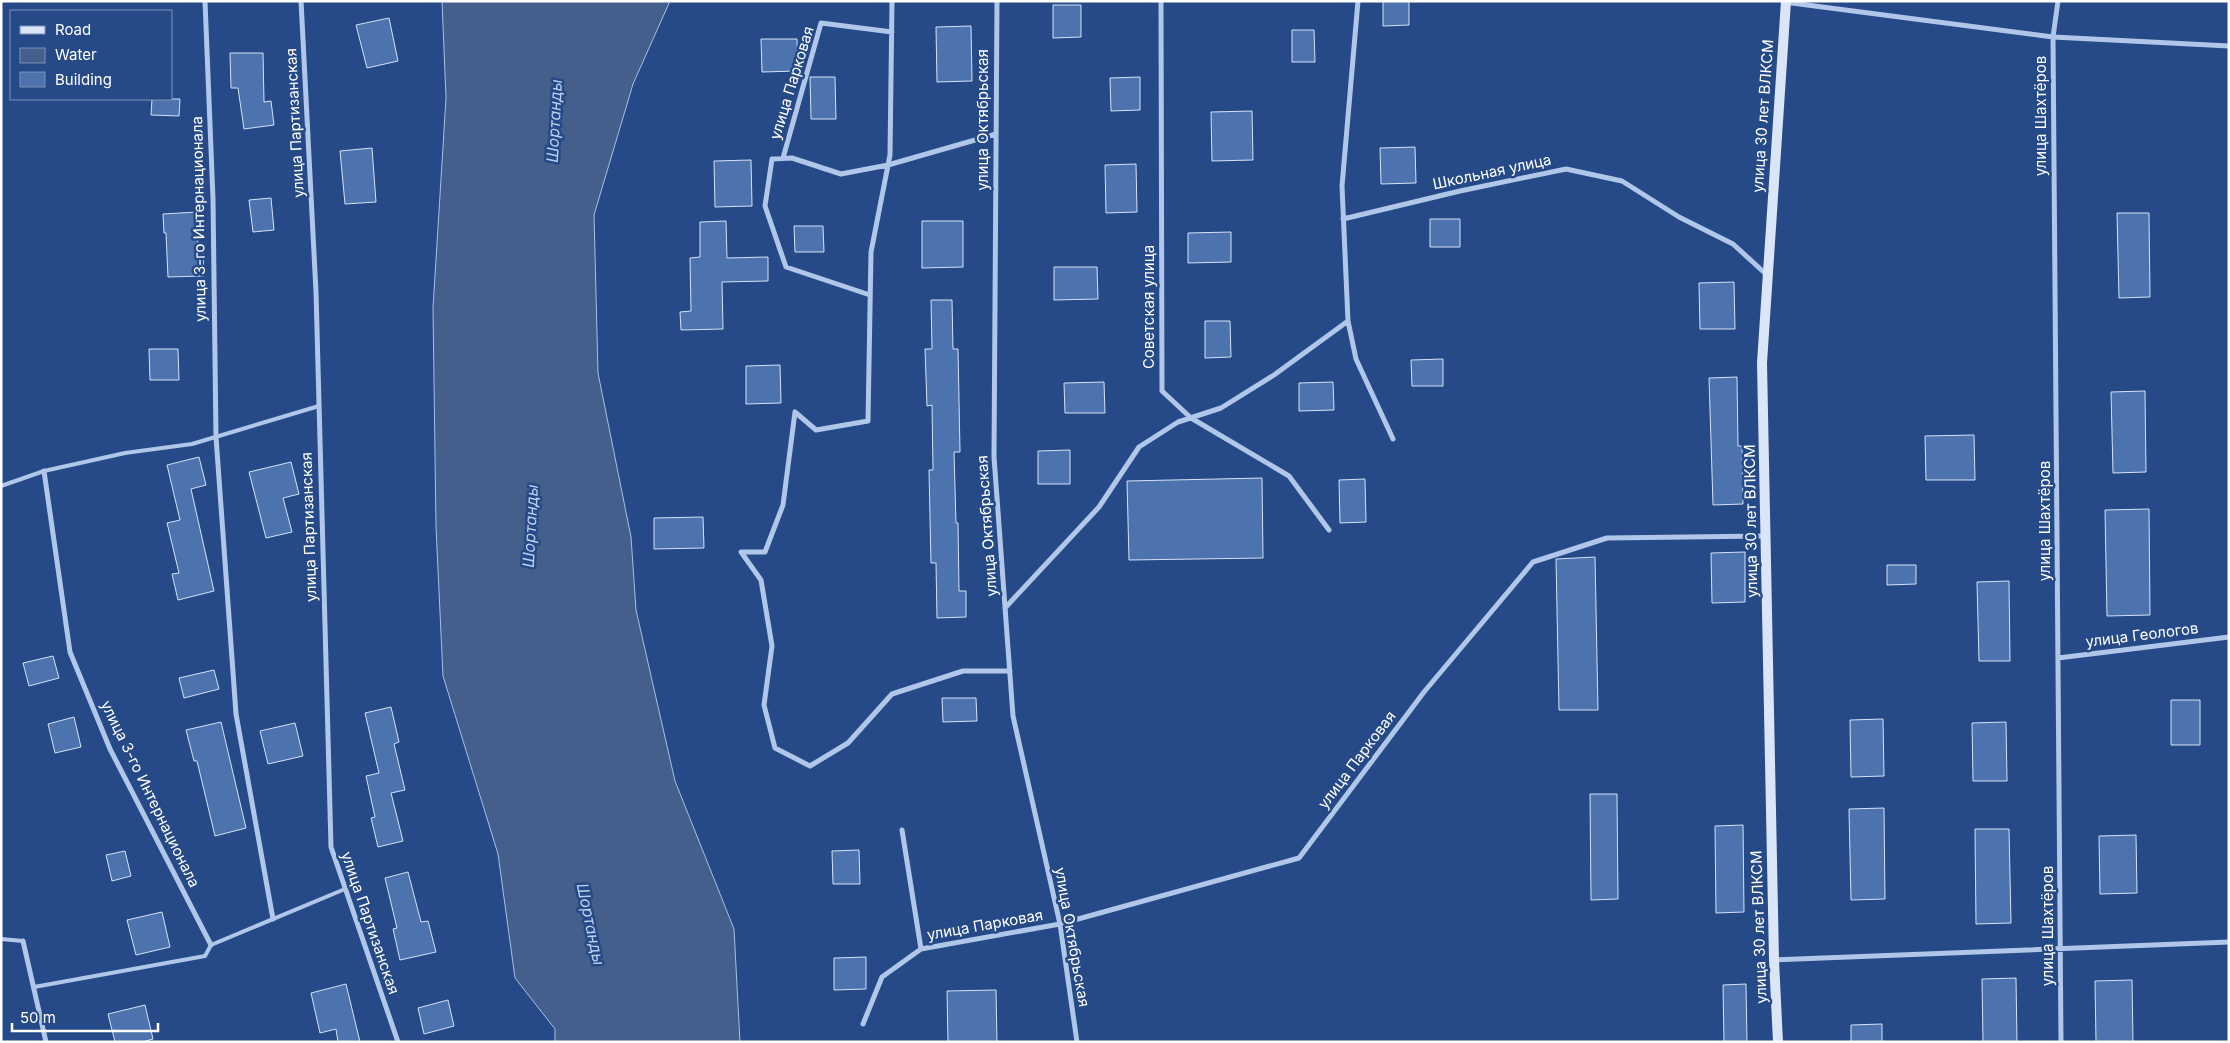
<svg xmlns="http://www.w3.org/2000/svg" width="2230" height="1043" viewBox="0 0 2230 1043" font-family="Inter,sans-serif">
<rect width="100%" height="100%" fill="#254a87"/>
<!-- water -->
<path fill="#445f8b" stroke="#a4c1e9" d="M442 1H670L633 84 594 215 598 373 631 537 636 610 675 781 734 929 740 1042H555V1029L515 978 498 854 443 676 436 527 433 308 446 98Z"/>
<!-- building -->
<path fill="#4d73ae" stroke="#d4e2f7" d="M1383 1H1409V25L1383 26Z
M1053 5H1081V37L1053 38Z
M389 18 398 61 367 68 356 25Z
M971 26 972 81 937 82 936 27Z
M1292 30H1314L1315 62H1292Z
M761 39H797L798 71 762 72Z
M230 53H263L264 102 271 101 274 125 244 129 238 88H231Z
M810 77H835L836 119H811Z
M1140 77V110L1111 111 1110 78Z
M152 99H180L179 116 151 115Z
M1252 111 1253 160 1212 161 1211 112Z
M1415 147 1416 183 1381 184 1380 148Z
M372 148 376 202 345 204 340 151Z
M751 160 752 206 715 207 714 161Z
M1136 164 1137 212 1106 213 1105 165Z
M271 198 274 230 253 232 249 200Z
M197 212 198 248H203L204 276 168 277 166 233H164L163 214Z
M2117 213H2149L2150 297 2119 298Z
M1430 219H1460V247H1430Z
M726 221 727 258 768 257V281L722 282 723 329 681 330 680 312 691 311 690 258 700 257V222Z
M922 221H963V267L922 268Z
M794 226H823L824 252H795Z
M1231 232V262L1188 263V233Z
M1054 267H1097L1098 299 1054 300Z
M1734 282 1735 329H1700L1699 283Z
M931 300H952L953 349H958L960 452H954L956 523H958L959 591H966V617L937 618 936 563H931L929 470H933L932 405 927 406 925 349H932Z
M1205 321H1230L1231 357 1205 358Z
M149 349H178L179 380H150Z
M1443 359V386H1412L1411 360Z
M780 365 781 403 746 404V366Z
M1737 377 1738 446H1742L1743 504 1713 505 1709 378Z
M1104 382 1105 413H1065L1064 383Z
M1333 382 1334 410 1299 411V383Z
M2145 391 2146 472 2113 473 2111 392Z
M1974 435 1975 480H1926L1925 436Z
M1070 450V484H1038V451Z
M199 457 206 485 191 489 214 591 178 600 172 574 179 573 167 523 180 520 167 465Z
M291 462 299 494 283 498 292 532 266 538 249 472Z
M1262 478 1263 558 1129 560 1127 481Z
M1365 479 1366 522 1340 523 1339 480Z
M2149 509 2150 615 2107 616 2105 510Z
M703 517 704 548 654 549V518Z
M1745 552V602L1712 603 1711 553Z
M1595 557 1598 710H1559L1556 559Z
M1887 565H1916V584L1887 585Z
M2009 581 2010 661H1979L1977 582Z
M53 656 59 678 29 686 23 663Z
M214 670 219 689 184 698 179 678Z
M942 698H976L977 721 943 722Z
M2171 700H2200V745H2171Z
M391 707 399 742 394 744 405 790 391 793 403 841 378 847 371 818 375 817 366 776 379 773 365 713Z
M74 717 81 747 55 753 48 724Z
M1883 719 1884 776 1851 777 1850 720Z
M221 722 246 828 215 836 197 761H194L186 730Z
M2006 722 2007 781H1973L1972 723Z
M295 723 303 756 268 764 260 731Z
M1590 794H1617L1618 899 1591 900Z
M1884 808 1885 899 1851 900 1849 809Z
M1743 825 1744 912 1716 913 1715 826Z
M1975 829H2009L2011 923 1976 924Z
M2136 835 2137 893 2100 894 2099 836Z
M859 850 860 884H833L832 851Z
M125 851 131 876 112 881 106 855Z
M408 872 421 922 428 921 436 952 400 960 393 929 397 928 385 878Z
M162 912 170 947 136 955 127 920Z
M866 957V989L834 990V958Z
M2016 978 2017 1042H1983L1982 979Z
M2132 980 2133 1042H2096L2095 981Z
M346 984 360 1042H338L336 1029 320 1033 311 993Z
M1746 984 1747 1042H1724L1723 985Z
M996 990 997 1042H948L947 991Z
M448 1000 454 1026 424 1034 418 1008Z
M145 1005 153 1039 142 1042H115L108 1014Z
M1882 1024V1042H1851V1025Z"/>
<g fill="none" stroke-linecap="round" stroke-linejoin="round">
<!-- lane -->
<path stroke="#b0c7e9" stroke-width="4" d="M1 486 44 471 125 453 192 444 319 406
M1 939 23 941
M34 987 205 956 211 945 345 889"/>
<!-- street -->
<path stroke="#b0c7e9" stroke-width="5" d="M205 1 213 199 216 437 236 714 273 919
M301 1 316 292 331 847 398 1042
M892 1 890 155 871 252 868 421 816 430 795 412 783 505 765 552H741L761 580 772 646 764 705 775 748 810 766 848 743 892 694 963 671H1010
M997 1 994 457 1013 716 1060 924 1077 1042
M1161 1 1162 391 1191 418 1289 476 1329 530
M1358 1 1342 186 1348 321 1356 359 1393 439
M2058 1 2053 37 2061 1042
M1784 2 2053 37 2229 46
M783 158 821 23 892 32
M1343 219 1460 191 1566 169 1622 181 1679 217 1733 244 1767 275
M870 295 786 267 765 206 772 159 792 158 841 174 888 165 996 134
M44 471 70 652 110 749 211 945
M1005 608 1099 507 1139 447 1178 422 1221 408 1274 375 1348 321
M2058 658 2229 637
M902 830 921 949
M23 941 46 1042
M1774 960 2229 942
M863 1024 882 977 921 949 1060 924 1299 858 1424 692 1533 562 1607 538 1765 536"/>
<!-- secondary -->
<path stroke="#dae5f7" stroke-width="10" d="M1778 1042 1774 960 1762 363 1786 1"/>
</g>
<g text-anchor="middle" stroke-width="5" stroke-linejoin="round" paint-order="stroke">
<!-- street labels -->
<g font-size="15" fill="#fff" stroke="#254a87">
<text transform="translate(792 83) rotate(-73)" y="5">улица Парковая</text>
<text transform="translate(1763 116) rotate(-86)" y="5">улица 30 лет ВЛКСМ</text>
<text transform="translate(2041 116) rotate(-90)" y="5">улица Шахтёров</text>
<text transform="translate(983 120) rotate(-90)" y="5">улица Октябрьская</text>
<text transform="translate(295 123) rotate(-93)" y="5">улица Партизанская</text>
<text transform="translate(1492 172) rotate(-12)" y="5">Школьная улица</text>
<text transform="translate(199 219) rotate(-91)" y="5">улица 3-го Интернационала</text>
<text transform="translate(1149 307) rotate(-90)" y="5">Советская улица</text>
<text transform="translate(1751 521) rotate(-91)" y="5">улица 30 лет ВЛКСМ</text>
<text transform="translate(2045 521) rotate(-90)" y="5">улица Шахтёров</text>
<text transform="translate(987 526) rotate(-94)" y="5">улица Октябрьская</text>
<text transform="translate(309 527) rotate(-92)" y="5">улица Партизанская</text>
<text transform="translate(2142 635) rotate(-7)" y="5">улица Геологов</text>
<text transform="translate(1357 760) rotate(-53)" y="5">улица Парковая</text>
<text transform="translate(150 794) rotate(64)" y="5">улица 3-го Интернационала</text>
<text transform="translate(370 923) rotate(71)" y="5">улица Партизанская</text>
<text transform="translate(985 925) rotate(-10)" y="5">улица Парковая</text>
<text transform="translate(2048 926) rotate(-90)" y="5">улица Шахтёров</text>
<text transform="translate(1759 927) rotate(-92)" y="5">улица 30 лет ВЛКСМ</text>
<text transform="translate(1072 937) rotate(80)" y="5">улица Октябрьская</text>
</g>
<!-- water labels -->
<g font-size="16" font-style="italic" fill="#bcd1f0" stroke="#254a87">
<text transform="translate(554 121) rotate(-87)" y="6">Шортанды</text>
<text transform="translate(530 526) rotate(-87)" y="6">Шортанды</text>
<text transform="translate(591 924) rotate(78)" y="6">Шортанды</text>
</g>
</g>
<!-- border -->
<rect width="2230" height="1043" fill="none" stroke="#ffffff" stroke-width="5"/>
<!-- legend -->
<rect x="10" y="10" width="162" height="90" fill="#254a87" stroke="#7c92b7"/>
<rect x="20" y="26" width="25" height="8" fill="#dae5f7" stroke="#7c92b7"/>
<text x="55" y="35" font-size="15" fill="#ffffff">Road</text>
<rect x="20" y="48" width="25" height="15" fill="#445f8b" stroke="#7c92b7"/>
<text x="55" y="60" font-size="15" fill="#ffffff">Water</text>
<rect x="20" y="72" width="25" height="15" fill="#4d73ae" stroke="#7c92b7"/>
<text x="55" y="85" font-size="15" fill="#ffffff">Building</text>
<!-- scale -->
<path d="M12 1023v8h146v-8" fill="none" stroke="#ffffff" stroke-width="2.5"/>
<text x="20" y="1023" font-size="15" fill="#ffffff" stroke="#254a87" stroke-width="4" paint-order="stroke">50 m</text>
</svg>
